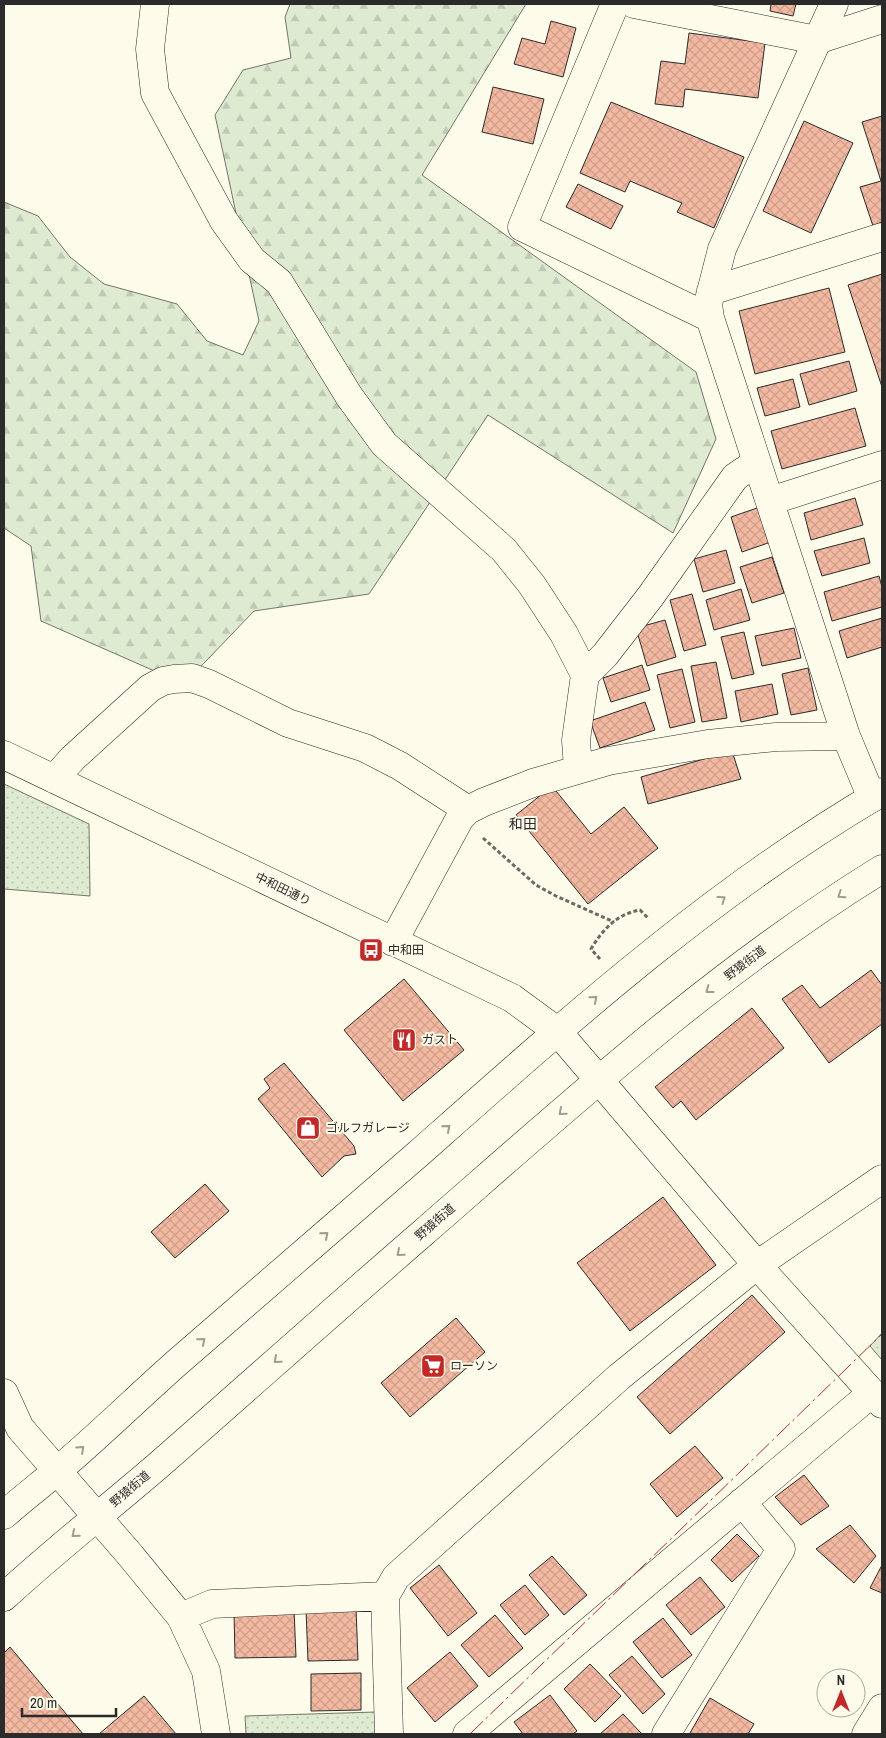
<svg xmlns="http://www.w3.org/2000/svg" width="886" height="1738" viewBox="0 0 886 1738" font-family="'Archivo Narrow','Noto Sans JP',sans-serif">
<defs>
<pattern id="forest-firs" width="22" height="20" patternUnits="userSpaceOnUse" patternTransform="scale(1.25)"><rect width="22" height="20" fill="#deebd1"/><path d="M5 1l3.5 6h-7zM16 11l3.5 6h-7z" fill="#bfcab4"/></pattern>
<pattern id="park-dots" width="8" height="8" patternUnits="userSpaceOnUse" patternTransform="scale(1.25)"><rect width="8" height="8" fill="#deebd1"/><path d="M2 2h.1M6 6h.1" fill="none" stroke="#bfcab4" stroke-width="1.8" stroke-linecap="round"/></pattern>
<pattern id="building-cross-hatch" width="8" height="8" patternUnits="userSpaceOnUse" patternTransform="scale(1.25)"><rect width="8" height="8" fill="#f2b8a0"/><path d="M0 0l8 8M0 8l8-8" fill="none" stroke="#d09e8a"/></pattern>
</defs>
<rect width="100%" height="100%" fill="#fdfbea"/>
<!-- forest -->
<path fill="url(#forest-firs)" stroke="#74746e" d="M290 4H526L422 175 696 372 716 439 673 533 488 415 369 594 254 611 184 684 41 621 31 546 4 528V202L38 216 70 257 104 284 177 304 207 341 243 355 259 321 215 115 243 70 291 58 285 17Z"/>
<!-- park -->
<path fill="url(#park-dots)" stroke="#74746e" d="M4 784 89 824 90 896 4 889Z
M882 1333V1360L870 1346Z
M376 1712 378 1734H246L245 1716Z"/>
<!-- building -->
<path fill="url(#building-cross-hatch)" stroke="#2b2b2b" d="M771 4H796L793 16 770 11Z
M551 21 576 28 563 77 514 64 522 38 545 44Z
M689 33 765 43 758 98 685 89 683 107 655 104 661 61 685 64Z
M493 87 544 99 533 144 482 132Z
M611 102 744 157 714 228 677 212 682 203 630 181 625 192 580 173Z
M882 116V222L873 226 860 187 881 181 862 122Z
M804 121 853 143 811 233 763 211Z
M578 184 623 206 611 229 566 207Z
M882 274V387L848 285Z
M829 288 845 352 755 374 739 311Z
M849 361 857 391 809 405 800 374Z
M793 379 800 407 765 416 757 388Z
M855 408 866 446 782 469 771 431Z
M855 498 863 525 811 540 804 513Z
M760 507 771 542 742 552 731 517Z
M864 538 870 563 822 576 814 551Z
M726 550 735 583 703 592 694 559Z
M772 557 784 593 752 603 740 567Z
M879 576 882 587V607L832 621 824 592Z
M741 589 750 620 714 630 706 600Z
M692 594 706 645 684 651 670 600Z
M882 618V647L847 658 839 631Z
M665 620 676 657 647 666 636 628Z
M794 628 801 658 762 666 755 636Z
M744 632 754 674 732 679 721 637Z
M716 662 727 718 702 722 691 666Z
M642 665 650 690 611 702 603 678Z
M808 668 817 710 791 715 782 674Z
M682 669 695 722 670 728 657 675Z
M772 684 778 714 741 722 735 691Z
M645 702 655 730 600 748 590 721Z
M732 751 741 779 648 804 641 777Z
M552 786 591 834 624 807 658 848 588 904 516 815Z
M871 970 882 985V1024L829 1063 782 999 802 985 820 1008Z
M404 979 464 1050 403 1101 344 1030Z
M752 1008 784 1048 696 1120 681 1101 673 1108 655 1087Z
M284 1063 354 1146 356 1154 344 1156 322 1177 258 1099 270 1088 264 1079Z
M205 1184 229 1211 175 1258 151 1232Z
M663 1197 716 1265 630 1331 577 1263Z
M752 1295 785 1332 670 1434 637 1397Z
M456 1318 485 1352 410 1417 381 1383Z
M695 1446 723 1478 677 1517 650 1484Z
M804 1475 829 1506 801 1525 775 1497Z
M850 1525 876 1556 854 1583 816 1549Z
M737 1534 759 1556 732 1582 711 1560Z
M552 1556 587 1595 564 1615 529 1575Z
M439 1565 477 1613 448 1636 410 1588Z
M882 1565V1593L870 1588Z
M700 1577 725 1607 691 1635 666 1605Z
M525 1585 549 1615 525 1635 500 1605Z
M356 1608 358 1660 308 1661 306 1609Z
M294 1609 296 1657 235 1658 234 1611Z
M495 1615 523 1648 489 1677 461 1645Z
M663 1618 692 1655 662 1678 633 1642Z
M10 1647 83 1734H4V1653Z
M450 1652 478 1686 435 1722 407 1688Z
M632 1656 665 1694 643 1714 609 1675Z
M590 1664 621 1696 595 1722 564 1689Z
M361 1673V1710L311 1711V1674Z
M550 1695 577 1731 573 1734H523L514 1722Z
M144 1696 176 1734H99Z
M710 1698 754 1724 748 1734H693L690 1733Z
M623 1714 642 1734H600Z"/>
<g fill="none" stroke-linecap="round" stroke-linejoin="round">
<defs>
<path id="minor" d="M155 4 150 49 155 93 224 221 252 260 279 282 349 396 384 444 504 550 532 585 564 634 585 675
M615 4 522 227 710 318
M634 4 817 40 882 19
M834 4 722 249 708 304 710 318 846 736 872 798
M711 291 882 237
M770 501 882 465
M4 755 512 998 557 1031 757 1265 882 1404
M578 769 576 740 585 675 605 655 650 597 735 477 757 462
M54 779 73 758 150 688 163 681 174 679 192 678 209 684 288 723 365 748 400 766 468 810
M393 942 460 818 468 810 484 802 533 783 608 761 708 744 776 737 846 736
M4 1393 20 1428 131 1556 181 1617 206 1671 216 1734
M181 1617 212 1604 385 1596
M389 1734 385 1596 396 1577 619 1377 757 1265 882 1179
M467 1734 872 1393
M666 1734 781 1549 742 1502
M866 1734 882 1708"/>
<path id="major" d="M4 1515C21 1500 39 1486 57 1471 99 1436 139 1396 180 1360 259 1291 339 1223 418 1154 565 1024 712 891 882 792
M4 1597C55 1550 109 1508 161 1463 249 1386 336 1308 424 1232 572 1103 715 972 882 869"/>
</defs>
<!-- minor casing -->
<use href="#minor" stroke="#2b2b2b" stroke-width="29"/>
<!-- major casing -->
<use href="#major" stroke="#2b2b2b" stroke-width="29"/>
<!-- path -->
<path stroke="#6a6964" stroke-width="3" stroke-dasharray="4 2.5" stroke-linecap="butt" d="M483 838 536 885 556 896 614 922
M600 959 591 949C603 929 617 914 640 910L649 919"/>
<!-- minor -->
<use href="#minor" stroke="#fdfbea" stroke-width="28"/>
<!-- major -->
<use href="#major" stroke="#fdfbea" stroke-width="28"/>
<!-- power -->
<path stroke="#c62828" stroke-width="1" stroke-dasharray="18 4 2.5 4" stroke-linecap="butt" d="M470 1734 882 1334"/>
</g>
<!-- one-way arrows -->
<defs><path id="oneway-chevron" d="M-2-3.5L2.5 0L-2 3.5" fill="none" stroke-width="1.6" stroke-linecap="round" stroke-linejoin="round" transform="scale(1.25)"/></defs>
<g stroke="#9e9d94">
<use href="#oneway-chevron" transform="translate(841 895) rotate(147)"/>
<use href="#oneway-chevron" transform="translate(722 899) rotate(-36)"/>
<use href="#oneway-chevron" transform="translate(709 990) rotate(143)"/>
<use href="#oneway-chevron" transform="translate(594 999) rotate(-40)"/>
<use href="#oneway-chevron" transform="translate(562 1112) rotate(139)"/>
<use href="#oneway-chevron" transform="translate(447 1128) rotate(-41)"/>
<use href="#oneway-chevron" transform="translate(325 1235) rotate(-41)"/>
<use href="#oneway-chevron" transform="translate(400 1253) rotate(139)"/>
<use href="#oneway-chevron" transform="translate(202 1341) rotate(-41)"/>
<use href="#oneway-chevron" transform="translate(277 1360) rotate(139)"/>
<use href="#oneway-chevron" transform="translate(81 1449) rotate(-42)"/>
<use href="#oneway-chevron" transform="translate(75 1534) rotate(140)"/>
</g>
<!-- icons -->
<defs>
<symbol id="bus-square" viewBox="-11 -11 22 22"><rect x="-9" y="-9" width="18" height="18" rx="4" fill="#c62828" stroke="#fdfbea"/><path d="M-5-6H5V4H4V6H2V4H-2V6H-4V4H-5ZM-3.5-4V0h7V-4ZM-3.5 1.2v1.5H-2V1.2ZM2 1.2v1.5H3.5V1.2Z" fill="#fff"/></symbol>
<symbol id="restaurant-square" viewBox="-11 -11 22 22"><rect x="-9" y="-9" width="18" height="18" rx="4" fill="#c62828" stroke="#fdfbea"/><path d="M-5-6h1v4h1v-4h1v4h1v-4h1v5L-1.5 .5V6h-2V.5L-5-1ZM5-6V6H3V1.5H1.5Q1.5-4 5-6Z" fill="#fff"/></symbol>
<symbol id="shop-square" viewBox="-11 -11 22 22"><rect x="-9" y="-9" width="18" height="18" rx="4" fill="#c62828" stroke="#fdfbea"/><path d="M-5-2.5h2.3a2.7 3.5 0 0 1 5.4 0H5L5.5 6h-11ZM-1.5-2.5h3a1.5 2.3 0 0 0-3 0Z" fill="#fff"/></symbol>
<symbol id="supermarket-square" viewBox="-11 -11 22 22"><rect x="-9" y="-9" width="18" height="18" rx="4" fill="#c62828" stroke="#fdfbea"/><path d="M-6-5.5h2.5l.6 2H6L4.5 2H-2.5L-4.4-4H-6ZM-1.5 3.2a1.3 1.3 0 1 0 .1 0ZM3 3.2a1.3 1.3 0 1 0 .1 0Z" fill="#fff"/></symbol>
</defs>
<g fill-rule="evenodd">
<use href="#bus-square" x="357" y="936" width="28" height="28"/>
<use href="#restaurant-square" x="390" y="1026" width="28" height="28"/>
<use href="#shop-square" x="294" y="1114" width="28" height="28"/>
<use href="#supermarket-square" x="419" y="1352" width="28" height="28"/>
</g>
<g text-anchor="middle" stroke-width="4" stroke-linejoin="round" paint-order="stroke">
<!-- street labels -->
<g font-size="12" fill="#2b2b2b" stroke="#fdfbea">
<text transform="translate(283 889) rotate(26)" y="4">中和田通り</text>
<text transform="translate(745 963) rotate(-37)" y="4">野猿街道</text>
<text transform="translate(435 1222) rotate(-41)" y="4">野猿街道</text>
<text transform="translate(130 1489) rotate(-40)" y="4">野猿街道</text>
</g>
<!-- poi labels -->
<g font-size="12" fill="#2b2b2b" stroke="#fdfbea" text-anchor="start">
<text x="388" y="954">中和田</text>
<text x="422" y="1044">ガスト</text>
<text x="326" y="1132">ゴルフガレージ</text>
<text x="450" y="1370">ローソン</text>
</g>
<!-- neighbourhood labels -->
<g font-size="14" fill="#2b2b2b" stroke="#fdfbea">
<text x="523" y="829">和田</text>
</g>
</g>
<!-- border -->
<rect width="886" height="1738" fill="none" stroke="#2b2b2b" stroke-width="10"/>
<!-- north arrow -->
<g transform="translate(841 1693)"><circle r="24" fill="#fdfbea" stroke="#a9a89e"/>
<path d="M0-4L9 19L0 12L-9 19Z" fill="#c62828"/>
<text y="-8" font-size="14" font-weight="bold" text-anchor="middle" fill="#2b2b2b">N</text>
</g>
<!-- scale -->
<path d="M22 1708v8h94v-8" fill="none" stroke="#2b2b2b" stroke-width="2.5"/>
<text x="30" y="1708" font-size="15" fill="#2b2b2b" stroke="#fdfbea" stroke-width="4" paint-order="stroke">20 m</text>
</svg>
